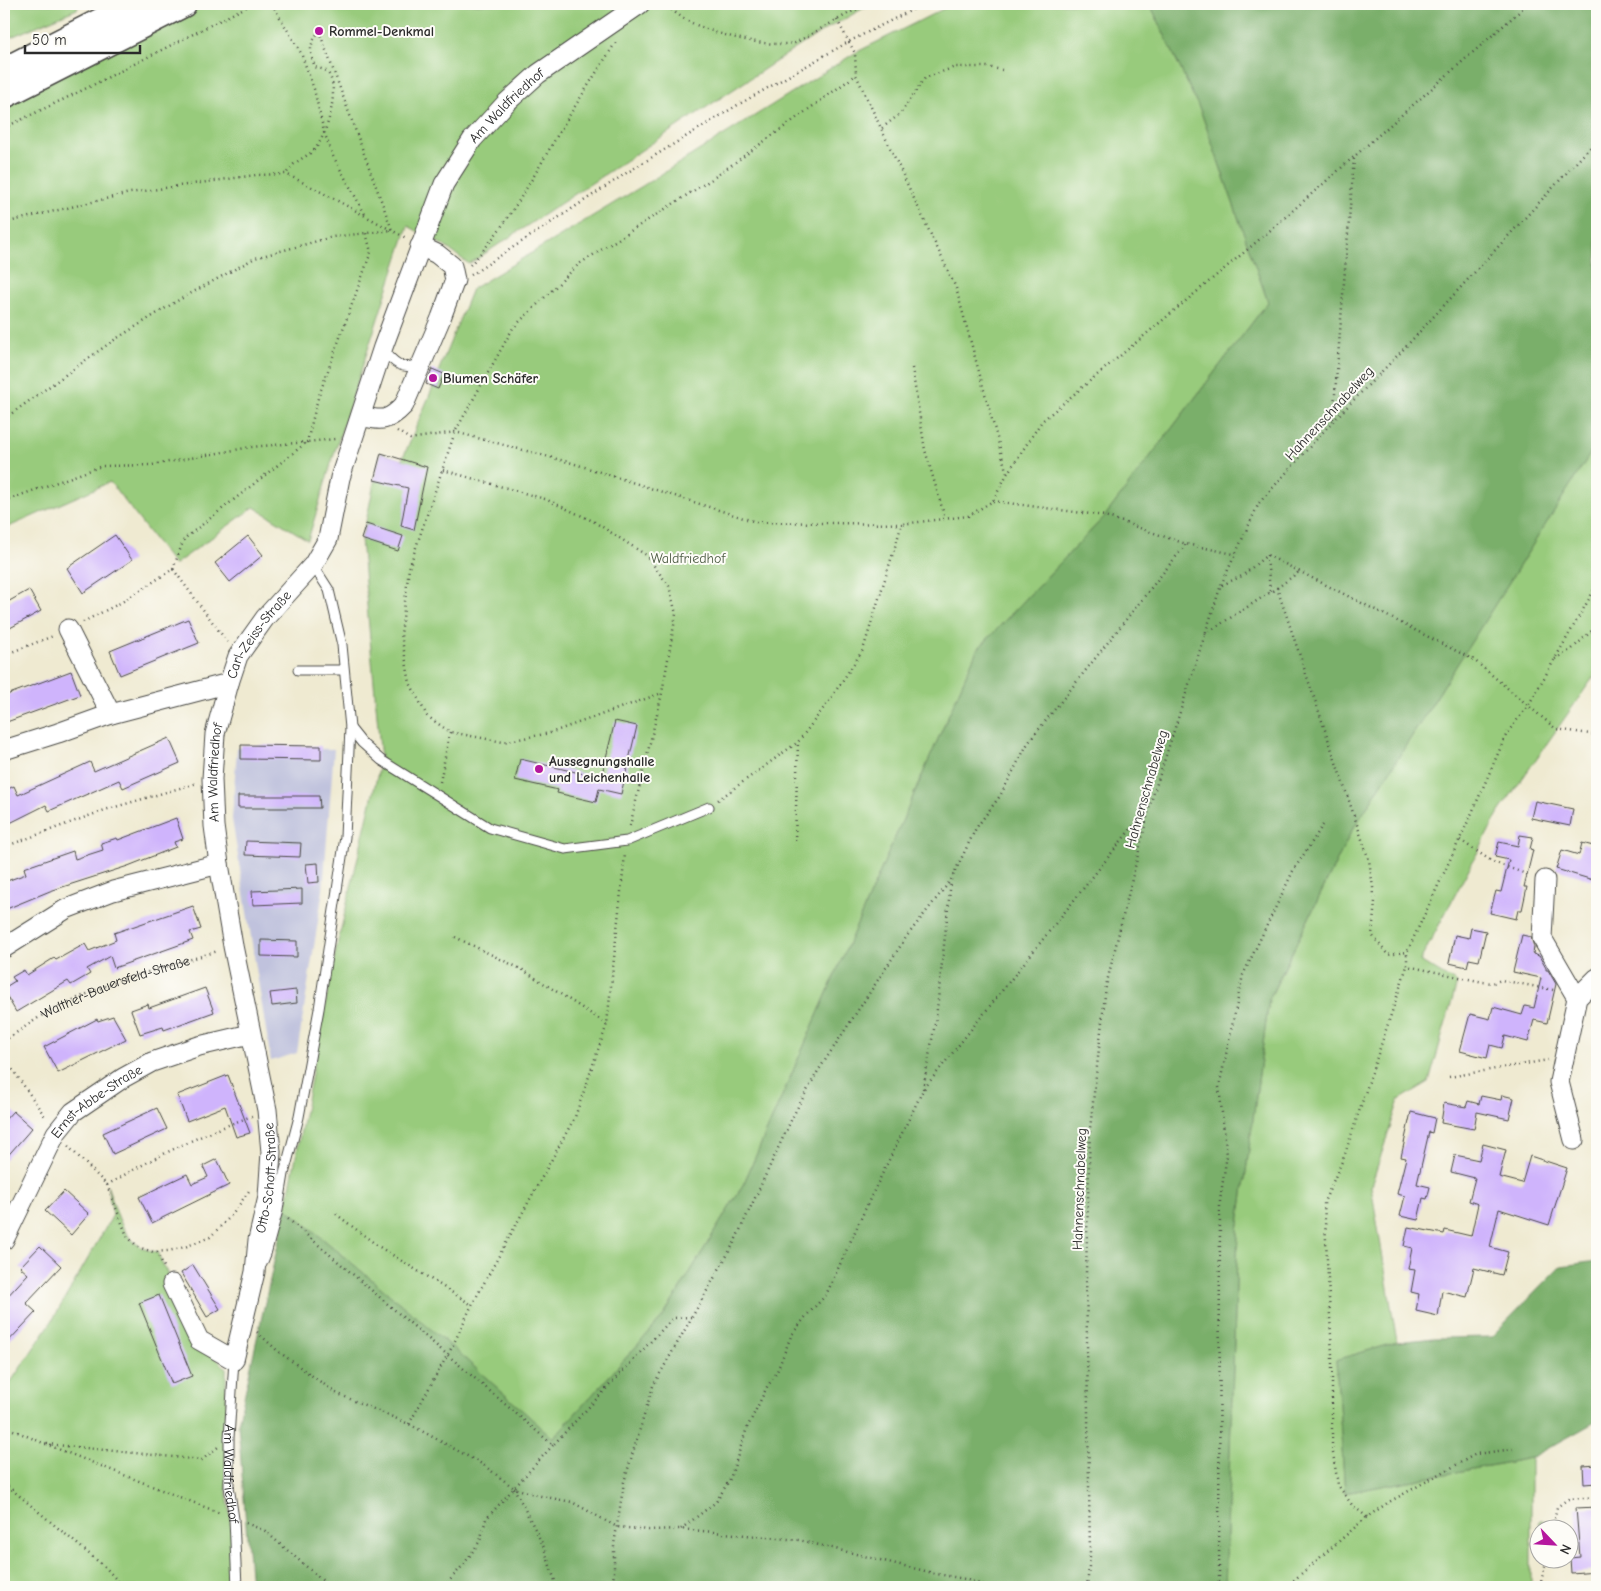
<svg xmlns="http://www.w3.org/2000/svg" width="1601" height="1591" viewBox="0 0 1601 1591" font-family="'Comic Neue',sans-serif">
<rect width="100%" height="100%" fill="#fdfcf7"/>
<filter id="ink" filterUnits="userSpaceOnUse"><feTurbulence type="fractalNoise" baseFrequency=".02" numOctaves="2"/><feDisplacementMap in="SourceGraphic" scale="10" xChannelSelector="R" yChannelSelector="G"/><feConvolveMatrix kernelMatrix="1 2 1 2 8 2 1 2 1" color-interpolation-filters="sRGB"/></filter>
<filter id="wash" filterUnits="userSpaceOnUse"><feTurbulence type="fractalNoise" baseFrequency=".0096" numOctaves="4" result="noise"/><feDisplacementMap in="SourceGraphic" scale="20" xChannelSelector="R" yChannelSelector="G"/><feGaussianBlur stdDeviation="1.12" result="paint"/><feColorMatrix in="noise" values="0 0 0 0 0 0 0 0 0 0 0 0 0 0 0 0 0 1.4 0 .05"/><feComposite in="paint" operator="in"/></filter>
<g filter="url(#wash)">
<rect width="100%" height="100%" fill="#efead1"/>
<!-- industrial -->
<path fill="#c0c2dd" d="M237 748 334 749 323 890 297 1053 271 1061 232 819Z"/>
<!-- green -->
<path fill="#98cb7b" stroke="#627b53" d="M4 4H79L77 9 4 40Z
M204 4H871L816 35 469 264 443 245 408 226 333 457 308 540 254 507 174 565 110 482 4 529V104Z
M953 4H1150L1201 112 1268 302 1105 516 977 650 744 1183 663 1317 553 1438 452 1347 286 1208 336 950 381 760 361 539C370 511 373 482 381 453L402 460 433 387 438 389 444 375 438 372 472 289 644 185 855 53Z
M1597 443V672L1499 812 1420 961 1457 983 1429 1082 1399 1100 1371 1186 1397 1342 1336 1360 1345 1493 1531 1458V1587H1225L1238 1231 1269 1000 1350 834Z
M107 1185C117 1212 123 1248 157 1252L199 1340 226 1368V1487L231 1521 234 1587H4V1392L52 1321 113 1215Z
M1540 1520 1561 1521 1562 1528H1539Z"/>
<!-- forest -->
<path fill="#7aaf6b" stroke="#526d4b" d="M1150 4H1597V443L1350 834 1269 999 1238 1231 1225 1587H251L238 1424 286 1208 452 1347 553 1438 663 1317 744 1183 977 650 1105 516 1268 302 1201 112Z
M1597 1261V1421L1531 1458 1345 1493 1336 1360 1397 1342 1434 1338 1491 1337 1561 1266Z"/>
<g id="blocks">
<!-- building -->
<path fill="#cfb4fc" d="M432 369 444 374 438 389 426 384Z
M381 453 427 467 414 530 401 526 408 488 374 480Z
M366 524 403 536 398 551 361 539Z
M115 535 132 560 83 593 67 568Z
M248 536 263 555 230 582 215 563Z
M29 590 41 611 10 628 4 617V604Z
M188 619 199 643 120 675 110 651Z
M71 671 80 695 4 723V696Z
M615 721 637 726 621 794 599 789 596 802 557 793 558 790 515 780 520 759 601 778Z
M169 738 180 763 123 788 119 780 49 811 46 805 4 826V791L14 786 18 795 90 762 94 771Z
M241 745 321 746V760L241 759Z
M238 796H319L320 808H238Z
M1535 801 1573 809 1570 826 1531 818Z
M176 818 183 839 174 842 176 847 128 866 50 891 4 910V882L26 874 24 868 73 851 75 859 103 850 101 843 117 838 118 840Z
M1520 835 1533 837 1530 849 1533 850 1524 887H1527L1522 910H1518L1516 919 1490 913 1496 891 1501 892 1509 860 1495 857 1499 842 1518 846Z
M246 841 301 843 300 857 245 855Z
M1582 843 1597 847V864L1593 880 1556 869 1562 850 1579 855Z
M318 863 319 882 308 883 306 864Z
M302 889V903L253 905 252 891Z
M193 906 201 929 190 932 193 940 114 968 110 956 87 969 90 974 71 985 68 981 16 1012 4 991V988L15 981 12 977 24 970 27 975 54 958 56 960 85 944 89 951 116 940 114 933Z
M1471 928 1486 931 1479 961 1469 959 1467 967 1449 963 1455 935 1469 938Z
M1522 935 1531 937 1534 947 1533 954 1539 956 1546 968V970H1548L1556 984 1547 1023 1534 1020 1528 1042 1505 1036 1502 1048 1490 1045 1487 1058 1460 1051 1470 1014 1490 1019 1493 1007 1522 1015 1525 1006 1534 1008 1541 978 1513 972Z
M261 940 297 941V957L261 956Z
M205 988 214 1012 164 1030 163 1027 140 1034 131 1010 148 1004 149 1008Z
M296 990 297 1003 272 1006 270 993Z
M113 1016 126 1039 58 1073 44 1047 97 1019 98 1021Z
M228 1075 250 1133 236 1137 225 1106 187 1121 177 1095Z
M1502 1095 1514 1098 1509 1119 1477 1112 1474 1129 1441 1123 1444 1103 1466 1107 1468 1101 1479 1104 1481 1096 1501 1100Z
M157 1108 167 1129 113 1154 103 1133Z
M13 1111 32 1128 4 1160V1121Z
M1411 1112 1435 1118 1432 1133 1429 1132 1417 1184 1430 1187 1427 1199 1423 1198 1418 1220 1400 1216 1405 1196 1397 1194 1406 1158 1401 1157Z
M1483 1144 1506 1150 1499 1177 1522 1183 1530 1156 1567 1168 1549 1225 1499 1209 1490 1247 1508 1252 1502 1275 1474 1268 1467 1297 1442 1291 1438 1316 1416 1311 1419 1294 1411 1292 1415 1270 1408 1269 1412 1248 1404 1246 1408 1227 1444 1234 1445 1230 1471 1236 1478 1204 1469 1201 1475 1178 1451 1172 1455 1155 1479 1160Z
M217 1159 229 1185 152 1223 139 1197 187 1174 192 1184 208 1177 203 1166Z
M64 1191 89 1214 71 1235 45 1211Z
M40 1246 61 1266 26 1303 36 1312 4 1346V1300L28 1274 20 1267Z
M193 1265 220 1309 207 1317 181 1273Z
M159 1295 192 1376 172 1384 139 1303Z
M1597 1465V1483L1584 1484 1583 1466Z
M1597 1507V1539H1594L1596 1571 1571 1573 1570 1558 1580 1557 1576 1508Z"/>
</g>
</g>
<g filter="url(#ink)">
<use href="#blocks" fill-opacity="0" stroke="#484844" stroke-width="1"/>
<g fill="none" stroke-linecap="round" stroke-linejoin="round">
<defs>
<g id="lane">
<path d="M383 348C392 362 404 373 420 362"/>
<path d="M298 670H343"/>
<path d="M350 728 362 743 381 760 490 828 565 849 627 841 709 807"/>
<path d="M262 1264 266 1254 278 1210 284 1174 299 1117 319 1009 345 837 350 728 342 645 329 590 313 565"/>
<path id="s2" d="M234 1360 229 1438V1486L234 1519 237 1587"/>
</g>
<g id="street">
<path d="M361 416C382 421 388 422 404 405L441 318 455 280 452 266 437 254 420 246"/>
<path d="M68 629 111 714"/>
<path d="M4 750 58 733 111 714 229 683"/>
<path d="M1545 880 1542 938 1577 998"/>
<path d="M4 948 66 909 113 891 219 864"/>
<path d="M1574 1140 1559 1082 1577 998 1597 978"/>
<path id="s3" d="M4 1240 56 1133 73 1112 123 1078 152 1062 199 1046 250 1034"/>
<path id="s4" d="M172 1284 199 1340 234 1360 255 1272 258 1240 268 1197 271 1152 267 1110 233 946 219 864 214 826 212 779 215 734 229 683 238 656 265 618 313 565 328 539 340 478 383 347 444 184 472 140 507 102 538 74 640 4"/>
</g>
<path id="secondary" d="M4 71 135 4
M4 95 183 4"/>
</defs>
<!-- lane casing -->
<use href="#lane" stroke="#484844" stroke-width="11"/>
<!-- street casing -->
<use href="#street" stroke="#484844" stroke-width="21"/>
<!-- secondary casing -->
<use href="#secondary" stroke="#484844" stroke-width="29"/>
<!-- path -->
<g stroke="#484844" stroke-width="2.5" stroke-dasharray="1 4" stroke-linecap="butt">
<path d="M272 4 301 53 314 89 324 132 333 156 366 216"/>
<path d="M663 4C671 9 678 15 686 20 712 34 765 48 795 43L866 4"/>
<path d="M837 20 855 53 856 75 956 288 1007 474"/>
<path d="M4 128 89 87 252 4"/>
<path d="M882 128 900 114 925 78 955 67H987L1002 70"/>
<path d="M4 223 130 193 256 175 286 174 312 187 406 238"/>
<path d="M470 265C506 227 531 181 557 136 576 104 596 73 616 42"/>
<path d="M471 275 628 172 736 106 850 41 924 4"/>
<path d="M912 368 925 450 945 518"/>
<path d="M4 419 111 342 177 301 255 258 332 237 392 230 319 31C309 46 309 51 315 67 318 68 323 69 326 71 342 85 327 135 315 149 305 159 295 159 286 174"/>
<path d="M1333 419 1354 158"/>
<path d="M397 431 410 439 455 432 572 463 756 522 902 524"/>
<path d="M443 470 545 499 593 521 646 555 669 586 676 614 662 693"/>
<path d="M4 501 102 466 152 465 251 447 307 442 318 398 371 252 366 233"/>
<path d="M993 501 1105 516 1186 544 1234 554"/>
<path d="M1267 555 1270 592"/>
<path d="M173 569 184 539 307 442 335 439"/>
<path d="M1222 585 1242 576 1267 555 1474 660 1556 729 1597 735"/>
<path d="M1277 588 1300 571"/>
<path d="M83 622 122 602 173 569 228 643"/>
<path d="M1205 634 1277 588 1369 860 1375 901 1372 935 1388 955 1407 952"/>
<path d="M4 655 53 636"/>
<path d="M1555 659 1572 649 1597 626"/>
<path d="M440 782 450 732"/>
<path d="M718 800 798 742"/>
<path d="M630 826 662 693 550 733 503 742 450 732 427 716 410 683 401 635 409 568 455 432 513 328 579 264 712 179 856 75"/>
<path d="M1460 840 1493 862 1529 875"/>
<path d="M795 841 798 742 829 701 863 650 902 524 968 516 993 501 1007 474 1042 421 1266 234 1528 4"/>
<path d="M4 847 105 810 197 783"/>
<path d="M455 937 523 970 607 1024"/>
<path d="M1553 990 1501 980 1493 983 1483 982 1407 966V952L1471 815 1507 733 1528 706 1597 585"/>
<path id="s1" d="M4 1041 50 1010 115 982 218 951"/>
<path d="M4 1057 46 1118"/>
<path d="M1449 1077 1548 1060"/>
<path d="M923 1089 936 1018 951 881"/>
<path d="M68 1146 107 1185 127 1236 138 1247 153 1252 168 1251 185 1247 210 1237 232 1215 251 1188"/>
<path d="M107 1185C154 1157 200 1135 252 1116"/>
<path d="M336 1214 378 1246 472 1305"/>
<path d="M288 1219 553 1445 673 1318 692 1317"/>
<path d="M157 1252 165 1269"/>
<path d="M257 1332 279 1352 336 1393 409 1424 482 1464 514 1488 541 1496 572 1502 617 1527 649 1530 681 1529 799 1540 937 1574 965 1579 989 1587"/>
<path d="M409 1424 452 1347 472 1305 575 1117 607 1024 625 854"/>
<path d="M4 1426 43 1443 220 1513"/>
<path d="M47 1444 202 1460 218 1447"/>
<path d="M4 1483 106 1568 123 1587"/>
<path d="M514 1488 543 1545 557 1587"/>
<path d="M1367 1517 1352 1505 1338 1485 1332 1447V1355L1324 1202 1344 1157 1407 966"/>
<path d="M246 1523 265 1531 330 1587"/>
<path d="M1552 1528 1557 1507 1568 1499 1597 1497"/>
<path d="M681 1529 716 1502 730 1479 747 1428 767 1387 776 1374 791 1336 807 1315 826 1295 868 1203 923 1090 1149 806"/>
<path d="M1540 1586 1547 1558"/>
<path d="M444 1587 464 1564 480 1541 486 1519 553 1445"/>
<path d="M612 1587 614 1573V1545L624 1482 653 1386 734 1243 794 1114 818 1071 907 936 951 880 976 828 1000 796 1028 743 1186 544"/>
<path d="M1087 1587 1090 1556 1086 1270 1090 1129 1106 986 1150 805 1221 585 1259 503 1333 421 1399 354 1597 140"/>
<path d="M1219 1587 1220 1200 1227 1155 1219 1087 1243 975 1293 871 1323 825"/>
<path d="M1286 1587 1367 1517 1389 1502 1476 1454 1513 1449"/>
<path d="M1540 1587 1551 1585H1597"/>
</g>
<!-- lane -->
<use href="#lane" stroke="#fff" stroke-width="9"/>
<!-- street -->
<use href="#street" stroke="#fff" stroke-width="19"/>
<!-- secondary -->
<use href="#secondary" stroke="#fff" stroke-width="26"/>
</g>
</g>
<!-- markers -->
<g fill="#b5179e" stroke="#fdfcf7" stroke-width="2">
<circle cx="319" cy="31" r="5"/>
<circle cx="433" cy="378" r="5"/>
<circle cx="539" cy="769" r="5"/>
</g>
<g text-anchor="middle" stroke-width="4" stroke-linejoin="round" paint-order="stroke">
<!-- poi labels -->
<g font-size="14" font-weight="bold" fill="#2b2b2b" stroke="#fdfcf7" text-anchor="start">
<text x="329" y="36">Rommel-Denkmal</text>
<text x="443" y="383">Blumen Schäfer</text>
<text x="549" y="766">Aussegnungshalle<tspan x="549" dy="16">und Leichenhalle</tspan></text>
</g>
<!-- street labels -->
<g font-size="14" fill="#2b2b2b" stroke="#fdfcf7">
<text dy="5" stroke="none"><textPath href="#s4" startOffset="1442">Am Waldfriedhof</textPath></text>
<text transform="translate(1329 413) rotate(-47)" y="5">Hahnenschnabelweg</text>
<text dy="5" stroke="none"><textPath href="#s4" startOffset="848">Carl-Zeiss-Straße</textPath></text>
<text dy="5" stroke="none"><textPath href="#s4" startOffset="699">Am Waldfriedhof</textPath></text>
<text transform="translate(1146 789) rotate(-74)" y="5">Hahnenschnabelweg</text>
<text dy="5" stroke="none"><textPath href="#s1" startOffset="125">Walther-Bauersfeld-Straße</textPath></text>
<text dy="5" stroke="none"><textPath href="#s3" startOffset="171">Ernst-Abbe-Straße</textPath></text>
<text dy="5" stroke="none"><textPath href="#s4" startOffset="288">Otto-Schott-Straße</textPath></text>
<text transform="translate(1079 1189) rotate(-88)" y="5">Hahnenschnabelweg</text>
<text dy="5" stroke="none"><textPath href="#s2" startOffset="114">Am Waldfriedhof</textPath></text>
</g>
<!-- park labels -->
<g font-size="14" fill="#4c5b43" stroke="#fdfcf7">
<text x="688" y="563">Waldfriedhof</text>
</g>
</g>
<!-- margin -->
<rect width="1601" height="1591" fill="none" stroke="#fdfcf7" stroke-width="20"/>
<!-- north arrow -->
<g transform="translate(1554 1544) rotate(115)"><circle r="24" fill="#fdfcf7" stroke="#a9a8a5"/>
<path d="M0-4L9 19L0 12L-9 19Z" fill="#b5179e"/>
<text y="-8" font-size="14" font-weight="bold" text-anchor="middle" fill="#2b2b2b">N</text>
</g>
<!-- scale -->
<path d="M25 45v8h115v-8" fill="none" stroke="#2b2b2b" stroke-width="2.5"/>
<text x="32" y="45" font-size="15" fill="#2b2b2b" stroke="#fdfcf7" stroke-width="4" paint-order="stroke">50 m</text>
</svg>
